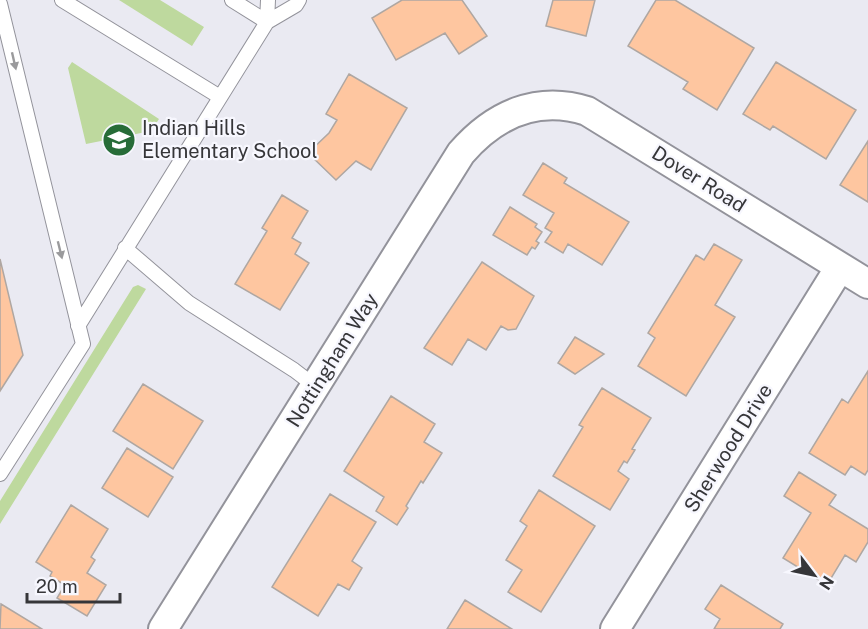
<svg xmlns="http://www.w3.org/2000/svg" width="868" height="629" viewBox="0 0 868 629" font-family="'Public Sans',sans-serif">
<rect width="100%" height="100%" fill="#eaeaf2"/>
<!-- green -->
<path fill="#bed99e" d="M119 0H160L204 27 192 46Z
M72 62 159 119 151 131 86 144 68 68Z
M138 285 146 289 0 524V501L133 287Z"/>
<!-- building -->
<path fill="#fec6a0" stroke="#afa7a2" stroke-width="1.5" d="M462 0 487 36 459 54 445 33 396 60 372 18 402 0Z
M553 0H595L586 36 546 26Z
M656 0H675L754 48 717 110 683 89 688 82 628 46Z
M776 62 856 110 826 159 773 126 770 130 743 114Z
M349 74 407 108 371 170 356 161 336 180 308 153 329 133 337 120 326 114Z
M868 141V202L840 185Z
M543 163 567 178 564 183 629 222 602 265 568 244 563 253 545 242 552 232 545 228 554 213 523 195Z
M282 195 308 211 292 238 301 243 295 254 309 263 280 310 235 284 267 231 262 228Z
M510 207 537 224 535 227 542 232 536 241 539 243 535 249 532 247 527 255 493 235Z
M714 244 742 260 715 305 735 317 686 396 638 366 655 338 648 333 696 255 704 260Z
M0 259 23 355 0 391Z
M482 262 534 296 516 329 508 330 501 326 486 350 468 339 452 365 424 348Z
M575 337 604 354 575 374 558 363Z
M868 371V470L865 475 851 466 845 475 809 453 842 399 848 403Z
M143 384 203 421 173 469 113 431Z
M602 388 651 418 632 449 635 450 627 463 624 461 618 471 629 479 610 510 553 476 583 427 579 425Z
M391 396 435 424 424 442 442 453 423 483 421 481 406 506 408 508 397 525 376 511 384 497 344 471Z
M127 448 173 477 148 517 102 488Z
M799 472 836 495 829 505 868 529V542L856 562 845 555 827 585 783 558 811 513 784 496Z
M539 490 595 526 541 612 508 592 522 570 506 560 527 526 520 521Z
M330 494 376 522 352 561 362 568 349 590 338 584 318 616 272 587Z
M71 505 108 529 91 557 95 560 87 573 106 585 87 616 57 598 65 585 50 576 52 572 36 562Z
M721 585 783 624 780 629H714L720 619 705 609Z
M465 600 512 629H447Z
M1 604 42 629H0Z"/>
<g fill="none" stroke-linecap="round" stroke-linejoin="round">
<defs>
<path id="service" d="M62 0 220 97
M232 0 267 22
M0 4 83 344 0 474
M267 22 268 0
M125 248 189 303 294 370 315 386
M78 326 267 22 296 5 299 0"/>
<path id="minor" d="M163 629 461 153C494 115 537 95 587 111L868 284
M615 629 840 267"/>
</defs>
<!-- service casing -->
<use href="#service" stroke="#93939b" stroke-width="16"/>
<!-- minor casing -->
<use href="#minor" stroke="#93939b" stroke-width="32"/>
<!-- service -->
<use href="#service" stroke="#fff" stroke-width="14"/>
<!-- minor -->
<use href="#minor" stroke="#fff" stroke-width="28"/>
</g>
<!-- one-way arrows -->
<defs><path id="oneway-solid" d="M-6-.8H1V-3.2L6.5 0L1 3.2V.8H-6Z" transform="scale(1.5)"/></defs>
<g fill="#9a9a9c">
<use href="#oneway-solid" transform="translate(14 61) rotate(77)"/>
<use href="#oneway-solid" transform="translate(60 250) rotate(76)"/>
</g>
<!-- icons -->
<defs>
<symbol id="school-disc" viewBox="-11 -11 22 22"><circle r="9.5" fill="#276c38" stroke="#f7f7fe"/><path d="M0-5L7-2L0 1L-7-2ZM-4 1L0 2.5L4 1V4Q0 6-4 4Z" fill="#fff"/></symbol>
</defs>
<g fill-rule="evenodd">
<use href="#school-disc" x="100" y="121" width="38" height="38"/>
</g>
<g text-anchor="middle" stroke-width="4.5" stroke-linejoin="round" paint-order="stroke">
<!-- poi labels -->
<g font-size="20" fill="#363639" stroke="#f7f7fe" text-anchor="start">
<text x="142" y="135">Indian Hills<tspan x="142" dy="23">Elementary School</tspan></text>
</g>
<!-- street labels -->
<g font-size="20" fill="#363639" stroke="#f7f7fe">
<text transform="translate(699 179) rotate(32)" y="7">Dover Road</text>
<text transform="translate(332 360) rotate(-58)" y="7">Nottingham Way</text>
<text transform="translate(728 448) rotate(-58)" y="7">Sherwood Drive</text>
</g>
</g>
<!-- north arrow -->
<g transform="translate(814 575) rotate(122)" stroke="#f7f7fe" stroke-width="4.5" paint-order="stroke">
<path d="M0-4.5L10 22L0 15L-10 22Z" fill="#363639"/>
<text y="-9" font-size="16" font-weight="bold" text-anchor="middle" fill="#363639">N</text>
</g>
<!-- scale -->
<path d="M27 593v9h93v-9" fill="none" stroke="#363639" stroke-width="3"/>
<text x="36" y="593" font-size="18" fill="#363639" stroke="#f7f7fe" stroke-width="4.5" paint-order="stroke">20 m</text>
</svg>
